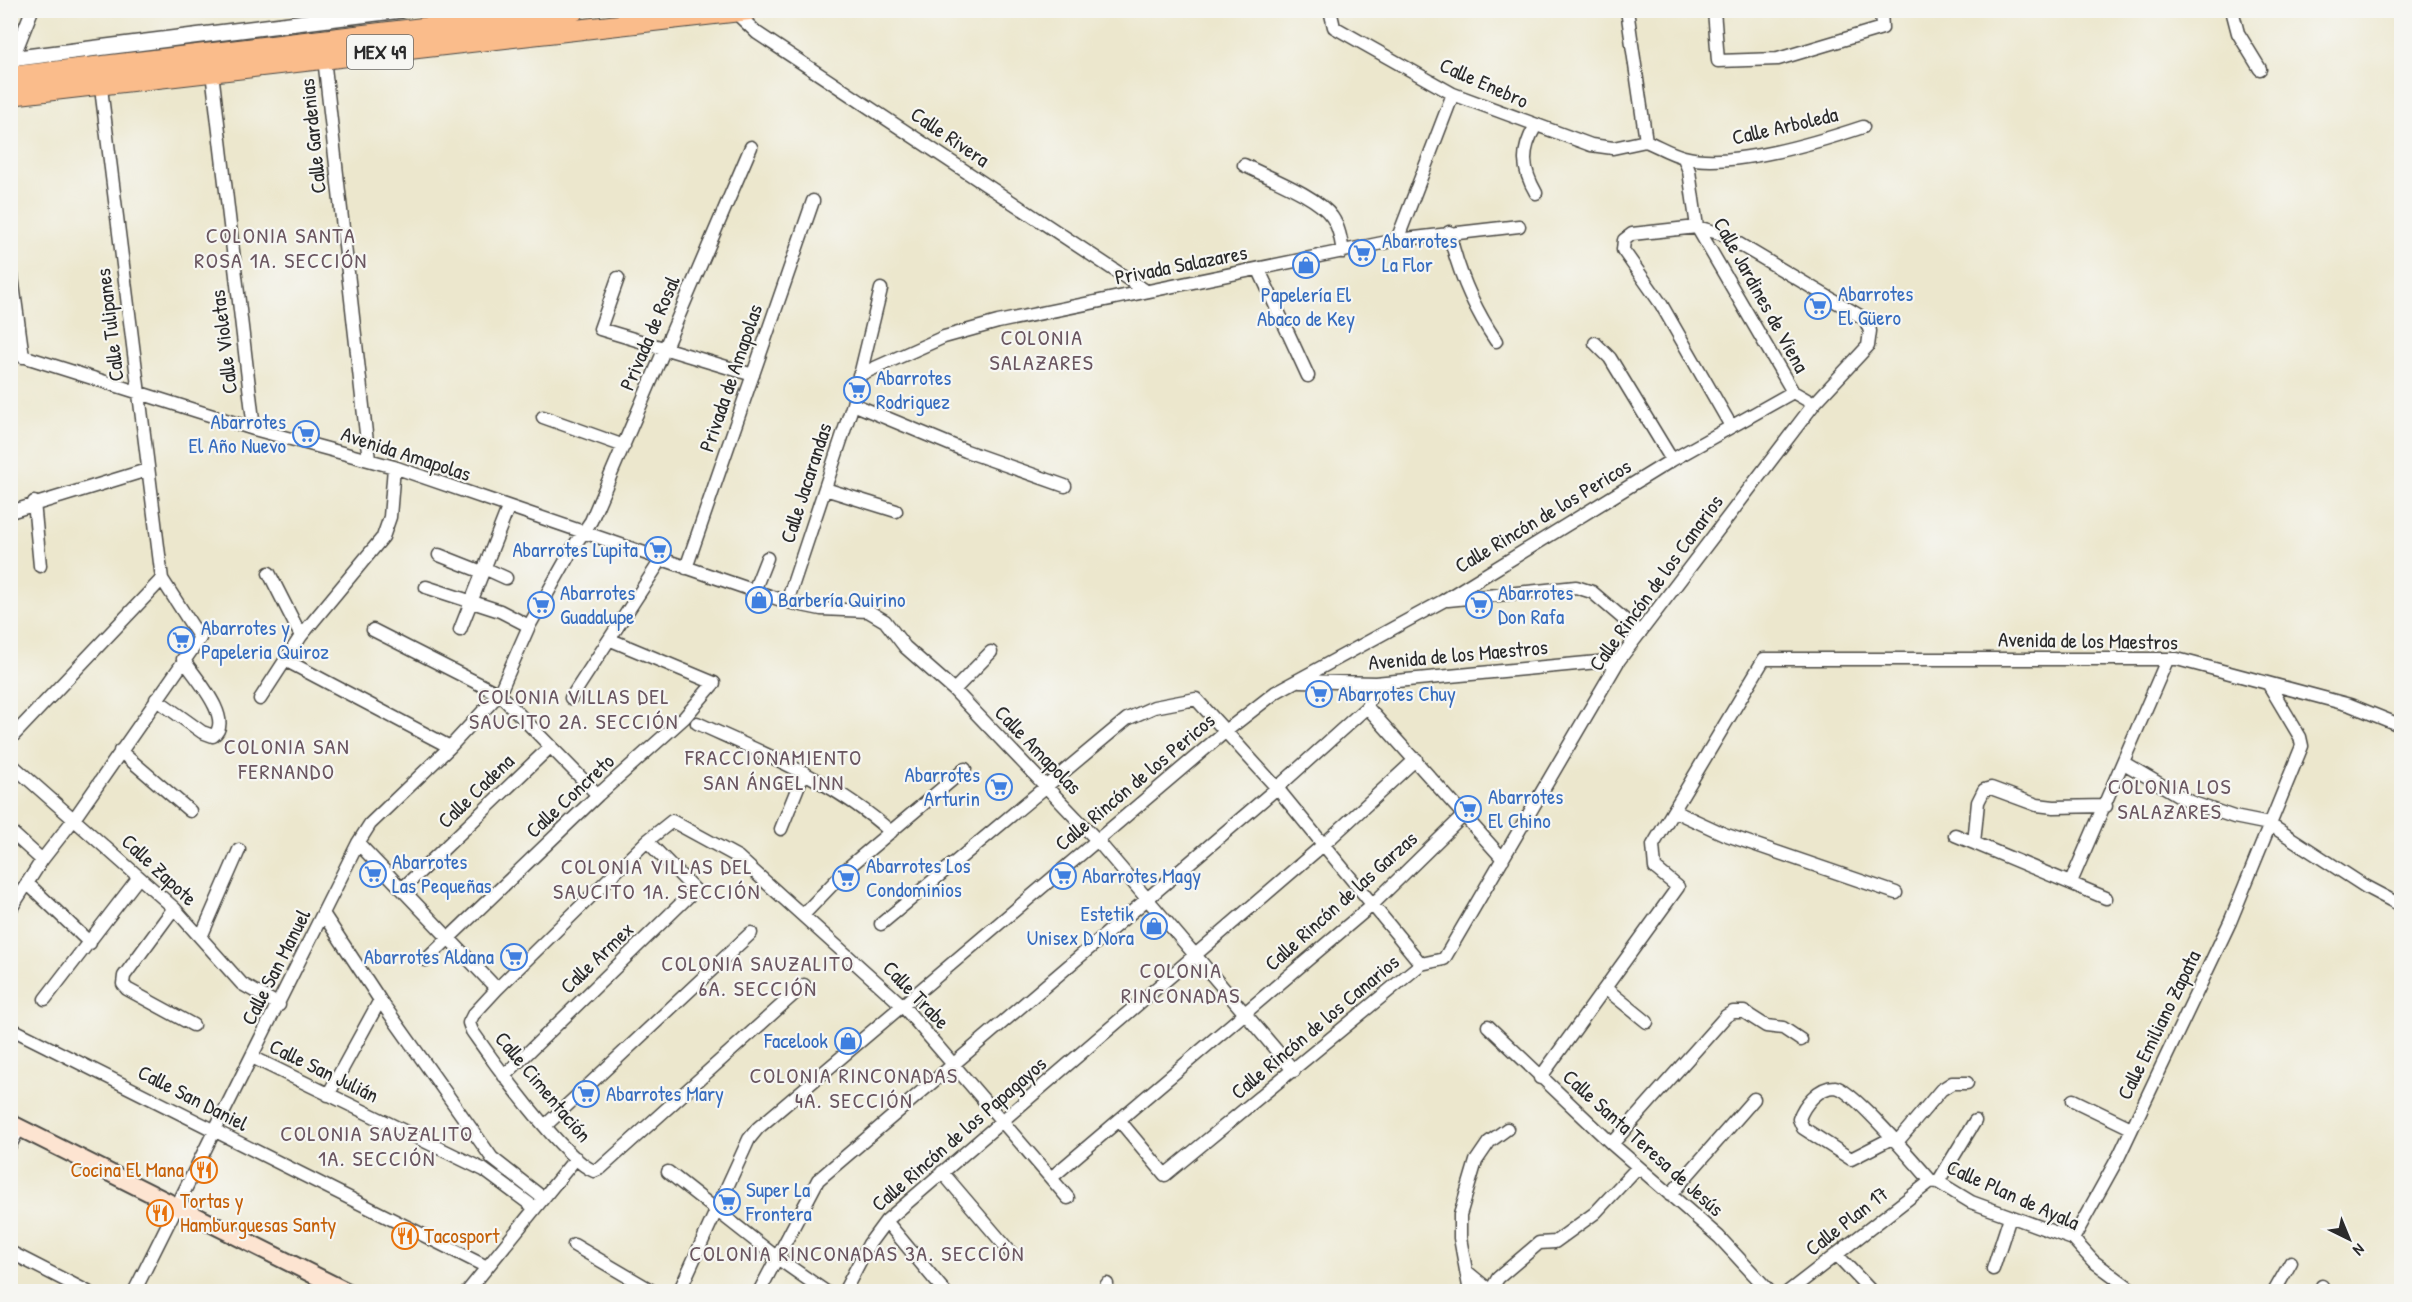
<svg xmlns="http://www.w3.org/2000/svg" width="2412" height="1302" viewBox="0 0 2412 1302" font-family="'Patrick Hand',sans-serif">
<rect width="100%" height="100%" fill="#f6f6f2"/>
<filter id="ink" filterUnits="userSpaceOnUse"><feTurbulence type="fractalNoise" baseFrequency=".0167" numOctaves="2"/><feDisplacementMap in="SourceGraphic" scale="12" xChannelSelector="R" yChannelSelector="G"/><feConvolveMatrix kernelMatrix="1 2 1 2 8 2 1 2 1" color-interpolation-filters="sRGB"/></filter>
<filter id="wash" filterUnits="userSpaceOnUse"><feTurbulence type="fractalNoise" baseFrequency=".008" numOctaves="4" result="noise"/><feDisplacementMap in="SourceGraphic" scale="24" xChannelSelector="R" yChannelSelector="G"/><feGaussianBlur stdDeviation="1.35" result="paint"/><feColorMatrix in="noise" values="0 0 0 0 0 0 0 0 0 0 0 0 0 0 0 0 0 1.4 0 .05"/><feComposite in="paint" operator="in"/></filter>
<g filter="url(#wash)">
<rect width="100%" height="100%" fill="#ece7cd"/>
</g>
<g filter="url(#ink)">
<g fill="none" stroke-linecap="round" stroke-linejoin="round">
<defs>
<path id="minor" d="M1330 10 1334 27 1453 94 1591 145 1613 148 1646 141
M1627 10 1646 141
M1714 10 1718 61 1778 59 1882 28 1881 10
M2232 10 2238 33 2260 69
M735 12 757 33 1146 291
M13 58 32 10
M324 58 369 460
M212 72 254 429
M1535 127C1521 151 1522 169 1536 193
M1646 141C1658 146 1671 154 1684 157 1729 169 1818 142 1863 127
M1684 158 1689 171 1697 227 1793 392 1814 404
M1244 165C1267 177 1318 196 1332 217 1339 227 1341 240 1343 252
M1449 232C1458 271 1473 307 1496 341
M1397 240 1453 94
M10 262 23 357
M1259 270 1308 376
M618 278 600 329 753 375
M1595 343 1610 358 1672 460
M10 352 254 429 394 467 787 602 821 609 868 611 885 621 905 647 954 690 1096 839 1294 1071
M859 375 944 337 998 322 1397 240 1519 226
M853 404 966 451 1065 486
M543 417 624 446
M825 489 896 511
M34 502 40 566
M10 512 147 470
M439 555 482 572
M484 568 506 578
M686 568 813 201
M269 573 301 636
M426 587 500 611 529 626
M754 591 767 558
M1448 600 1576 587 1592 592 1640 633
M787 602 853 404 881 289
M373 630 499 694 598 795
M460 630 508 508
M285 660 450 747
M1300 681 1375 683 1619 660
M954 690 991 652
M571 698 661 560
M156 699 202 732 213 736C235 720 194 676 183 659
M260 699 301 636 383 537 390 517 394 467
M1367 707 1503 859
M697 723C765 754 834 781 891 832
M10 739 162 579
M120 751 190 811
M10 763 174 908 242 984 279 1005
M2124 763 2190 802 2234 817 2269 824 2366 887 2402 906
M1674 811 1724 834 1896 893
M781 829 804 772
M10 831 42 860
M1955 835 2106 898
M358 843 497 989
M1974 843 1978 802 1984 790 1991 788 2037 805 2054 807 2106 806
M2071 882 2167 660
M27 883 90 943
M402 889 551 746
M174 908 124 976 123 984 127 989 193 1025
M10 910 42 860 74 819 200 638 162 579 100 80
M804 914 850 866 965 769
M324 915 380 1000 492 1158 543 1198
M881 924 1127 719 1154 707 1196 699 1277 788 1421 964
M201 937 239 850
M426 960 598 795 684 718 714 683 611 640
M804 985 601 1168 594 1171C564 1160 492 1060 472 1031L469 1023 473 1015 497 989 647 841 672 821 738 857 902 1005 1068 1198
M1605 988 1647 1022
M45 999 139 877
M1488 1026 1612 1144 1719 1237 1770 1292
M10 1028 487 1267
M252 1057 484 1170 535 1208
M504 1076 695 890 647 841
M1540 1078 1678 887 1655 868 1653 845 1764 659H2177L2350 705 2402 726
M328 1095 380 1000
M2073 1100 2131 1128
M1119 1120 1165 1175 1421 964 1444 959 1619 660 1814 404 1868 346 1870 331 1865 319 1722 234 1697 227 1632 234 1624 240 1623 250 1661 304 1731 426
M546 1125 751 933
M1892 1138 1851 1159 1803 1128 1799 1119C1804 1105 1818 1087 1835 1087 1851 1088 1917 1165 1931 1181
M1897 1142 1941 1090 1952 1083H1967
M1612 1144 1726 1016 1733 1012H1744L1766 1026 1783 1028 1801 1040
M10 1145 20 1127
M668 1172 776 1257 826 1292
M942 1172 1012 1254
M1051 1178 1372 905 1464 815
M1931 1181 1938 1182 1971 1202 2073 1239 2093 1261 2135 1292
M1938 1182 1975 1121
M1670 1195 1754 1099
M886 1221 945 1292
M2073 1239 2119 1156 2230 922 2302 746 2300 737 2269 685
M574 1245 654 1292
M10 1252 88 1292
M1837 1255 1872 1292
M1993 1269 2010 1217
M1466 1271 1489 1290
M134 1292 358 843 370 824 450 747 499 694 529 626 574 546 591 521 751 147
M467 1292 576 1158
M679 1292 749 1139 758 1128 1226 731 1276 692 1443 601 1672 460 1793 392
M759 1292 818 1180 1277 788 1367 707 1375 683
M844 1292 869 1244 886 1221 1323 845 1416 759
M1103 1292 1107 1284
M1470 1292 1460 1238V1215L1476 1161 1489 1142 1507 1129
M1490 1292 1498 1278 1539 1243 1555 1242 1595 1213 1638 1167
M1788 1292 1931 1181
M2274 1292 2291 1262
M2320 1292 2322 1286"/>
<path id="tertiary" d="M10 59 401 10"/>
<path id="secondary" d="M10 1123 348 1292"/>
<path id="primary" d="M10 77 575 10
M10 95 749 10"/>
</defs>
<!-- minor casing -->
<use href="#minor" stroke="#484743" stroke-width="15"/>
<!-- tertiary casing -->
<use href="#tertiary" stroke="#484743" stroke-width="18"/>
<!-- secondary casing -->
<use href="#secondary" stroke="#484743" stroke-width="20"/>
<!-- primary casing -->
<use href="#primary" stroke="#484743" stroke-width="22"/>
<!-- minor -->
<use href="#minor" stroke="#fff" stroke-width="12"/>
<!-- tertiary -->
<use href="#tertiary" stroke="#fff" stroke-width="15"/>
<!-- secondary -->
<use href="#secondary" stroke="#fde4d1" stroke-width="16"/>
<!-- primary -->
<use href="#primary" stroke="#fabc8b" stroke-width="20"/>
</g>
</g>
<!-- icons -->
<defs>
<symbol id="supermarket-ring" viewBox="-11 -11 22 22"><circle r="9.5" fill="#f6f6f2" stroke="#3f7fe0" stroke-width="1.5"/><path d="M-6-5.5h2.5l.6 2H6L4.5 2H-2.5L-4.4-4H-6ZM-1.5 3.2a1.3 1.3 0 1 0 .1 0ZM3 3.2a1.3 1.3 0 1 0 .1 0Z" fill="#3f7fe0"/></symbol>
<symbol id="shop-ring" viewBox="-11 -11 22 22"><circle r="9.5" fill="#f6f6f2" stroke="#3f7fe0" stroke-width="1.5"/><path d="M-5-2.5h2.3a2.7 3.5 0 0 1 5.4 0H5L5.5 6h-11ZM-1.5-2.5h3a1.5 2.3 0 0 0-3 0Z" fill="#3f7fe0"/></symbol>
<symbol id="restaurant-ring" viewBox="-11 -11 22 22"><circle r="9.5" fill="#f6f6f2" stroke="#e8710a" stroke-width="1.5"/><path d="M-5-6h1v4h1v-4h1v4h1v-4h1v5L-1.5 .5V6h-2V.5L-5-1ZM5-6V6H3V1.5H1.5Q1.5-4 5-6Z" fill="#e8710a"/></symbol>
</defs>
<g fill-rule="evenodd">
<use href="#supermarket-ring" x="1347" y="238" width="30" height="30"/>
<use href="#shop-ring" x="1291" y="250" width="30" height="30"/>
<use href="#supermarket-ring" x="1803" y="291" width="30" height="30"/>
<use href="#supermarket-ring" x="842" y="375" width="30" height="30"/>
<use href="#supermarket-ring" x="291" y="419" width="30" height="30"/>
<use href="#supermarket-ring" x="643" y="535" width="30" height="30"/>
<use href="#shop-ring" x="744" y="585" width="30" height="30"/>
<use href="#supermarket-ring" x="526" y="590" width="30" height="30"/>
<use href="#supermarket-ring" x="1464" y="590" width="30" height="30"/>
<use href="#supermarket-ring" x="166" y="625" width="30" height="30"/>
<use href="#supermarket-ring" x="1304" y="679" width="30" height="30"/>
<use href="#supermarket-ring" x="984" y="772" width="30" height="30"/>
<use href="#supermarket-ring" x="1453" y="794" width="30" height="30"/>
<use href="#supermarket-ring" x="358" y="859" width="30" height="30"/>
<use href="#supermarket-ring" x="1048" y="861" width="30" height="30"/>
<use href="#supermarket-ring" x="831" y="863" width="30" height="30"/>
<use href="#shop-ring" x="1139" y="911" width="30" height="30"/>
<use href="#supermarket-ring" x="499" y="942" width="30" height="30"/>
<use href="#shop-ring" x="833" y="1026" width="30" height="30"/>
<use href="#supermarket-ring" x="571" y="1079" width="30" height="30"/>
<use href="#restaurant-ring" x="189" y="1155" width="30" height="30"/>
<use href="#supermarket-ring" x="712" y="1187" width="30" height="30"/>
<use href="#restaurant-ring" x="145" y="1198" width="30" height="30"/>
<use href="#restaurant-ring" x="390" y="1221" width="30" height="30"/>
</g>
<g text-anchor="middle" stroke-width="4.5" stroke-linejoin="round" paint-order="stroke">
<!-- shield labels -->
<rect fill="#f6f6f2" stroke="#686867" stroke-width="1.5" x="347" y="35" width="66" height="34" rx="4.5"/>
<g font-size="20" font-weight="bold" fill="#2b2b2b">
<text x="380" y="59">MEX 49</text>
</g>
<!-- street labels -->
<g font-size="21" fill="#2b2b2b" stroke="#f6f6f2">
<text transform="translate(1484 83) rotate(24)" y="7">Calle Enebro</text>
<text transform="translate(1785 126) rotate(-13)" y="7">Calle Arboleda</text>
<text transform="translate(313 136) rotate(-96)" y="7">Calle Gardenias</text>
<text transform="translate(950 137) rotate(34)" y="7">Calle Rivera</text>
<text transform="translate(1181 265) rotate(-11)" y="7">Privada Salazares</text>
<text transform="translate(1761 295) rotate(61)" y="7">Calle Jardines de Viena</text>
<text transform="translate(110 325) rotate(-97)" y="7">Calle Tulipanes</text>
<text transform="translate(650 333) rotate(-67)" y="7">Privada de Rosal</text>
<text transform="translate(224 342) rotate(-97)" y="7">Calle Violetas</text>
<text transform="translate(731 378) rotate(-71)" y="7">Privada de Amapolas</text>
<text transform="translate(406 454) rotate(18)" y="7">Avenida Amapolas</text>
<text transform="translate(806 483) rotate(-72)" y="7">Calle Jacarandas</text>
<text transform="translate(1543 516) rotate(-31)" y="7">Calle Rincón de los Pericos</text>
<text transform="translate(1656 583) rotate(-54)" y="7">Calle Rincón de los Canarios</text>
<text transform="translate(2088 641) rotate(1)" y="7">Avenida de los Maestros</text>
<text transform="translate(1458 655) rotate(-5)" y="7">Avenida de los Maestros</text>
<text transform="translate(1038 750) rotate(46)" y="7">Calle Amapolas</text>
<text transform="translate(1135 782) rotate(-40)" y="7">Calle Rincón de los Pericos</text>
<text transform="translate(476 791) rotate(-44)" y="7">Calle Cadena</text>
<text transform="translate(570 796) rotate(-43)" y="7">Calle Concreto</text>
<text transform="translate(159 870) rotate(43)" y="7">Calle Zapote</text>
<text transform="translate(1341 901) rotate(-42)" y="7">Calle Rincón de las Garzas</text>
<text transform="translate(597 958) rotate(-44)" y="7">Calle Armex</text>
<text transform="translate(276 967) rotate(-63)" y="7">Calle San Manuel</text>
<text transform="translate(916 995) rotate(46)" y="7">Calle Trabe</text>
<text transform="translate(2159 1025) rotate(-64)" y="7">Calle Emiliano Zapata</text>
<text transform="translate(1315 1027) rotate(-40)" y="7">Calle Rincón de los Canarios</text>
<text transform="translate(324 1071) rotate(26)" y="7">Calle San Julián</text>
<text transform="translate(543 1087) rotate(50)" y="7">Calle Cimentación</text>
<text transform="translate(193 1098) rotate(27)" y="7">Calle San Daniel</text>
<text transform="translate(959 1134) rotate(-41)" y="7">Calle Rincón de los Papagayos</text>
<text transform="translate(1643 1143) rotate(42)" y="7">Calle Santa Teresa de Jesús</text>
<text transform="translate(2013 1195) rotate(24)" y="7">Calle Plan de Ayala</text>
<text transform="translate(1847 1221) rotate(-38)" y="7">Calle Plan 17</text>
</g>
<!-- shop labels -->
<g font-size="21" fill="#366cbe" stroke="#f6f6f2" text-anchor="start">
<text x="1382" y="248">Abarrotes<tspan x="1382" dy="24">La Flor</tspan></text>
<text x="1838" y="301">Abarrotes<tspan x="1838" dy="24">El Güero</tspan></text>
<text x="1306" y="302" text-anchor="middle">Papelería El<tspan x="1306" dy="24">Abaco de Key</tspan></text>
<text x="876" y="385">Abarrotes<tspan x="876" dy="24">Rodriguez</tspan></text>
<text x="286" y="429" text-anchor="end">Abarrotes<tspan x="286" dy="24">El Año Nuevo</tspan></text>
<text x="638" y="557" text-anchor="end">Abarrotes Lupita</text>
<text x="560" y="600">Abarrotes<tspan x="560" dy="24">Guadalupe</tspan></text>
<text x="1498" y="600">Abarrotes<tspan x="1498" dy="24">Don Rafa</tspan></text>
<text x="778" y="607">Barbería Quirino</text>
<text x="201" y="635">Abarrotes y<tspan x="201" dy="24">Papeleria Quiroz</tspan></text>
<text x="1338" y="701">Abarrotes Chuy</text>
<text x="980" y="782" text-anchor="end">Abarrotes<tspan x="980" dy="24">Arturin</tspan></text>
<text x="1488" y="804">Abarrotes<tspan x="1488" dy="24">El Chino</tspan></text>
<text x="392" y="869">Abarrotes<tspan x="392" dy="24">Las Pequeñas</tspan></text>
<text x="866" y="873">Abarrotes Los<tspan x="866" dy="24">Condominios</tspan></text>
<text x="1082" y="883">Abarrotes Magy</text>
<text x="1134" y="921" text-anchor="end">Estetik<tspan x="1134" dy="24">Unisex D Nora</tspan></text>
<text x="494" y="964" text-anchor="end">Abarrotes Aldana</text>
<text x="828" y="1048" text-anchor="end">Facelook</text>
<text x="606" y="1101">Abarrotes Mary</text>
<text x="746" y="1197">Super La<tspan x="746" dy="24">Frontera</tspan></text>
</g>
<!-- food labels -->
<g font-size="21" fill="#c56008" stroke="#f6f6f2" text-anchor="start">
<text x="184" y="1177" text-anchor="end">Cocina El Mana</text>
<text x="180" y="1208">Tortas y<tspan x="180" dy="24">Hamburguesas Santy</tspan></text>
<text x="424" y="1243">Tacosport</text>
</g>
<!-- neighbourhood labels -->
<g font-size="22" letter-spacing="1.5" fill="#6a5660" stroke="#f6f6f2">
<text x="281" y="243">COLONIA SANTA<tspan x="281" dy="25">ROSA 1A. SECCIÓN</tspan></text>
<text x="1042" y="345">COLONIA<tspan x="1042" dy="25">SALAZARES</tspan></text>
<text x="574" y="704">COLONIA VILLAS DEL<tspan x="574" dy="25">SAUCITO 2A. SECCIÓN</tspan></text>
<text x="287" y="754">COLONIA SAN<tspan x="287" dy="25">FERNANDO</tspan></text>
<text x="774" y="765">FRACCIONAMIENTO<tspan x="774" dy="25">SAN ÁNGEL INN</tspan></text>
<text x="2170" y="794">COLONIA LOS<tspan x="2170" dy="25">SALAZARES</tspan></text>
<text x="657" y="874">COLONIA VILLAS DEL<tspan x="657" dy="25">SAUCITO 1A. SECCIÓN</tspan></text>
<text x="758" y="971">COLONIA SAUZALITO<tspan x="758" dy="25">6A. SECCIÓN</tspan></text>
<text x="1181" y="978">COLONIA<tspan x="1181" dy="25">RINCONADAS</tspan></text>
<text x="854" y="1083">COLONIA RINCONADAS<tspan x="854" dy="25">4A. SECCIÓN</tspan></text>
<text x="377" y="1141">COLONIA SAUZALITO<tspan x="377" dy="25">1A. SECCIÓN</tspan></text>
<text x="857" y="1261">COLONIA RINCONADAS 3A. SECCIÓN</text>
</g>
</g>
<!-- margin -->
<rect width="2412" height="1302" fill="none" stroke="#f6f6f2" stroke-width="36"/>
<!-- north arrow -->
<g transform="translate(2349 1239) rotate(137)" stroke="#f6f6f2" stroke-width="4.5" paint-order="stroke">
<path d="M0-4.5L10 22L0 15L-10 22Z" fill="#2b2b2b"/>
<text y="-9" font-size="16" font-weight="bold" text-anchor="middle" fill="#2b2b2b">N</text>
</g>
</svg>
